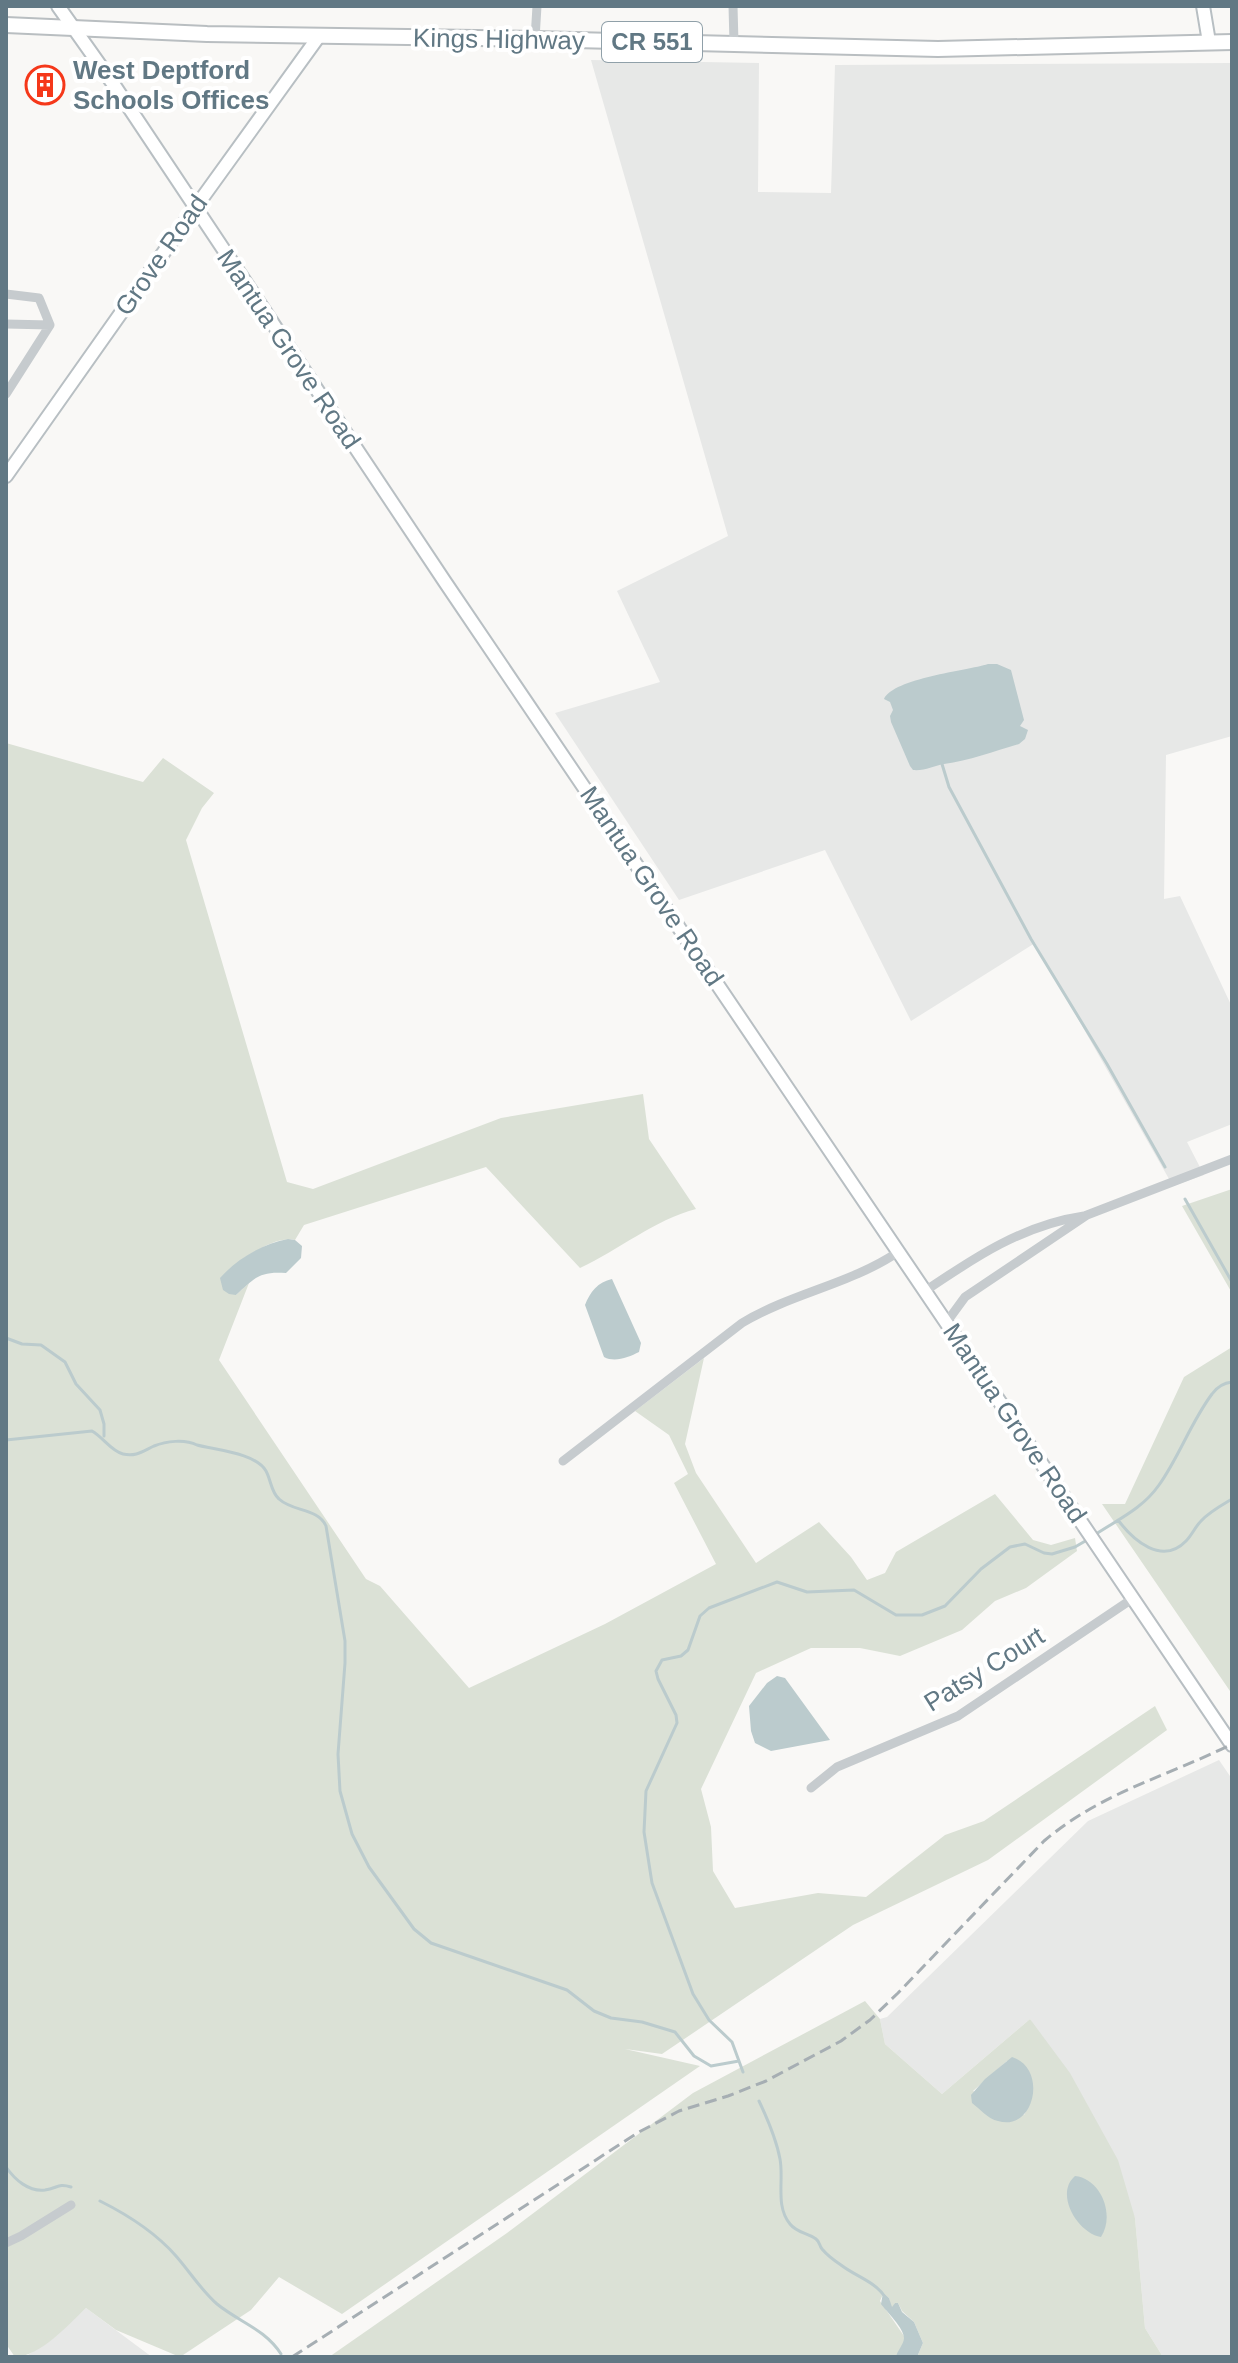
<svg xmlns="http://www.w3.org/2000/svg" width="1238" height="2363" viewBox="0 0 1238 2363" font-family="Helvetica,sans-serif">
<rect width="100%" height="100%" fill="#f9f8f6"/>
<!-- built -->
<path fill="#e7e8e7" d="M591 60 759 63 758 192 831 193 835 65 1232 63V736L1166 755 1164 899 1180 896 1232 1007V1124L1187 1142 1204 1175 1173 1186 1035 943 911 1021 825 850 679 900 555 713 660 682 617 591 728 536Z
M1219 1760 1232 1779V2357H1163L1145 2328 1135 2218 1030 2019 942 2094 885 2044 880 2019 887 2017 1088 1821Z
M86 2308 152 2357H25L53 2338Z"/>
<!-- green -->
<path fill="#dbe1d6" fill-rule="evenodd" d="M6 743 143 782 163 758 214 793 202 808 186 840 287 1182 313 1189 501 1118 643 1094 649 1139 696 1209C654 1220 619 1250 580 1268L486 1167 304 1225 295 1240C276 1237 260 1249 244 1258L236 1295 249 1283 219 1360 366 1579 380 1586 469 1688 605 1624 716 1564 674 1483 688 1474 669 1435 635 1411 704 1358 685 1444 696 1473 756 1563 819 1522 851 1557 867 1580 885 1573 896 1552 995 1494 1033 1540 1051 1545 1075 1538 1077 1551 1026 1588 995 1601 962 1630 900 1656 860 1648H811L756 1673 701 1789 711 1827 713 1871 735 1908 818 1893 866 1897 945 1835 984 1821 1155 1706 1167 1730 988 1860 853 1925 662 2054 625 2049 700 2066 342 2314 279 2277 251 2310 180 2357 116 2330 86 2308C69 2324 40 2357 15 2357L6 2344Z
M1232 1189V1293L1182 1206Z
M1232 1347V1694L1102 1504H1125L1184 1377Z
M865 2001 880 2019 885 2044 942 2094 1030 2019 1070 2073 1118 2160 1135 2218 1145 2328 1163 2357H917L923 2343 914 2322 902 2311 898 2303H895L893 2307H891L889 2298 883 2294 880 2301 904 2336V2342L896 2357H329L507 2233 693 2093ZM1007 2061 1031 2101 1024 2115 973 2091Z"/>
<!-- water -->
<path fill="#bbcbcd" d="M988 664H997L1011 670 1024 720 1020 726 1028 730 1025 739 1019 744C995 751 969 761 944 764 933 766 925 771 913 770L910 766 891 722 890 716 893 710 890 702 884 699C894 678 966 671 988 664Z
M288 1239 295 1240 302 1246 301 1258 286 1273C259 1271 255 1278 236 1295L229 1294 223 1290 220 1278C237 1259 262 1244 288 1239Z
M612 1279 641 1343 639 1352C629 1357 615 1363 604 1357L585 1305C590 1292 598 1282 612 1279Z
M777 1676 785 1678 830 1740 771 1751 755 1743 751 1731 749 1706 767 1683Z
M1012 2057C1048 2068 1035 2132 998 2121 988 2119 980 2109 972 2103L971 2095 985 2079Z
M1075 2176C1102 2179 1115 2216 1101 2237 1078 2233 1054 2194 1075 2176Z
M883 2293 889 2298 892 2307 895 2303H898L902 2312 914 2322 923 2343 917 2357H896C897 2351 904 2344 904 2338 904 2328 886 2311 881 2304Z"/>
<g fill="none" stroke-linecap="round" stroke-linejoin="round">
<!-- stream -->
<path stroke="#bbcbcd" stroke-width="3" d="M942 764 949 787 1031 939 1107 1064 1165 1167
M1185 1199 1232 1282
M6 1338 22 1344 41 1345 65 1362 76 1384 100 1410 104 1424V1436
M6 1440 92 1431C104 1438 111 1451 123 1454 136 1457 143 1451 154 1446 166 1441 185 1439 197 1445 216 1450 256 1453 266 1471 271 1480 271 1492 279 1499 293 1512 318 1508 326 1526L345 1641V1663L338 1754 340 1791 352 1834 369 1867 414 1929 431 1943 567 1990 594 2011 611 2018 642 2022 675 2032 694 2056 711 2066 739 2061
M1118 1520C1133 1540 1162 1566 1186 1541 1192 1535 1195 1527 1201 1521 1209 1512 1222 1505 1232 1499
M1096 1534C1119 1519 1143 1508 1159 1485 1179 1457 1191 1422 1212 1394 1217 1387 1223 1383 1232 1382
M743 2072 732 2042 709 2020 693 1994 652 1883 644 1832 646 1791 677 1723 676 1715 658 1679 656 1671 662 1660 681 1656 688 1650 700 1616 709 1608 777 1582 807 1592 854 1590 896 1615H922L945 1606 981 1569 1010 1547 1025 1544 1044 1553 1052 1554 1075 1547 1087 1540
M759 2101C768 2120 776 2138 780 2159 784 2180 775 2206 790 2224 797 2233 808 2233 816 2239 820 2242 819 2245 822 2249 827 2255 835 2261 841 2265 855 2276 876 2282 885 2297
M6 2167C15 2180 29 2192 45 2190 58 2188 58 2183 71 2187
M100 2201C128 2215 156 2233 176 2256 190 2272 201 2290 217 2304 239 2322 265 2329 281 2354"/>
<defs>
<path id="secondary" d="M58 6 114 85 445 582 1232 1745
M1203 6 1209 42
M6 476 195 208 319 36"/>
<path id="primary" d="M6 25 207 34 535 39 938 49 1232 42"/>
</defs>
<!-- secondary casing -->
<use href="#secondary" stroke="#b8bfc3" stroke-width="16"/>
<!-- primary casing -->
<use href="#primary" stroke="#b9bec1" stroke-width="18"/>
<!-- street -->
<path stroke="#c6cbce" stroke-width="9" d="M733 6 734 43
M535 39 537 6
M6 294 39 298 50 325
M6 324 50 325
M6 394 50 325
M925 1291C975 1257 1023 1225 1084 1216
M946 1323 965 1297 1087 1215 1232 1159
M563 1461 742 1323C792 1293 851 1284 898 1252
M811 1788 837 1767 958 1716 1132 1599
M6 2243 21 2236 71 2205"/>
<!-- secondary -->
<use href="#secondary" stroke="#fff" stroke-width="12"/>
<!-- primary -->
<use href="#primary" stroke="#fff" stroke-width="14"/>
<!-- rail -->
<path stroke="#a6aeb3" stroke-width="3" stroke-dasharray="12 6" stroke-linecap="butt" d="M292 2357 639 2132 679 2111 728 2096 766 2081 841 2041 870 2020 898 1993 1044 1841C1102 1792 1166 1777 1232 1744"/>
</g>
<!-- icons -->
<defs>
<symbol id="building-ring" viewBox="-11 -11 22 22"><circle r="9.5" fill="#fff" stroke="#f5381a" stroke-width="1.5"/><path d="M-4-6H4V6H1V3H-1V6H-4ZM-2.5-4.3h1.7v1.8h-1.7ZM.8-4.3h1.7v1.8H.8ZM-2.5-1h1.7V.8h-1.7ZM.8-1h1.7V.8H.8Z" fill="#f5381a"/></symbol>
</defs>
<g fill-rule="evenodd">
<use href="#building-ring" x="23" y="63" width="44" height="44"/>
</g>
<g text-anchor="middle" stroke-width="8" stroke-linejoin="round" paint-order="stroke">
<!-- shield labels -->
<rect fill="#fff" stroke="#90a0a9" stroke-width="2" x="602" y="22" width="100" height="40" rx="6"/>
<g font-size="24" font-weight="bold" fill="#617884">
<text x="652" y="50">CR 551</text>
</g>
<!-- street labels -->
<g font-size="26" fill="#617884" stroke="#fff">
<text transform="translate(499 39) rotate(1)" y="9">Kings Highway</text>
<text transform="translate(161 255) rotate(-55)" y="9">Grove Road</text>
<text transform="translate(289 349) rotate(56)" y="9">Mantua Grove Road</text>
<text transform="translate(652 886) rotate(56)" y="9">Mantua Grove Road</text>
<text transform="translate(1015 1423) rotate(56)" y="9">Mantua Grove Road</text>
<text transform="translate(984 1669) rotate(-32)" y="9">Patsy Court</text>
</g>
<!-- poi labels -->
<g font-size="26" font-weight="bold" fill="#617884" stroke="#fff" text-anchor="start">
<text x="73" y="79">West Deptford<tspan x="73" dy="30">Schools Offices</tspan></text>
</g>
</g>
<!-- border -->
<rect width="1238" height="2363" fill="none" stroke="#617884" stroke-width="16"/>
</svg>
